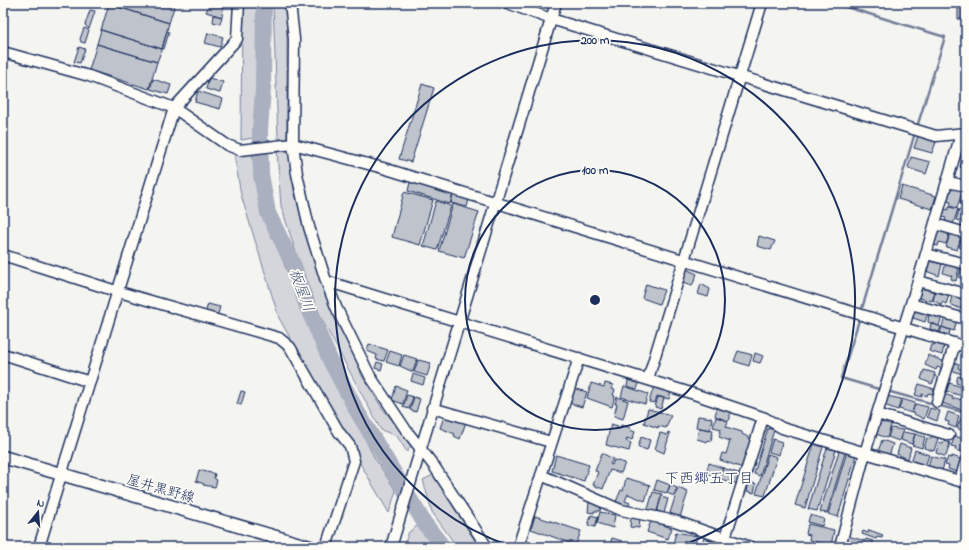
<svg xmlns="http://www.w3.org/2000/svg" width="969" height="550" viewBox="0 0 969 550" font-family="'Indie Flower','Klee One',sans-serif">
<rect width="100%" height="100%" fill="#f4f4f1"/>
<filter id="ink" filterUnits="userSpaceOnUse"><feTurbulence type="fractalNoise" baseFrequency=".025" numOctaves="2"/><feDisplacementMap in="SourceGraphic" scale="8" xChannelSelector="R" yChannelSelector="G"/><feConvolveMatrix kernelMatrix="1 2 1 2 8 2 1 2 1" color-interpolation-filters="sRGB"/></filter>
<g filter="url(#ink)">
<!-- green -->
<path fill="#d4d6db" stroke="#78829c" d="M242 3H258L259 53 253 138 241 140Z
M273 3H287V139L278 138Z
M290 150 294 191 320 278 340 329 358 361 361 374 382 408 412 444 407 452 397 436 381 430 322 320 302 271 281 206 277 151Z
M252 153 260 204 310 328 374 457 396 491 389 513 350 446 279 318 241 195 234 154Z
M433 475 479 547H457L432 512 423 480Z
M417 526 439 547H403L409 532Z"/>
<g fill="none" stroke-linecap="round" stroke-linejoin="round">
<!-- stream -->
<path stroke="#717c98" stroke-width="2.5" d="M833 3 945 37 917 127
M861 312 915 133
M860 317 841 378 882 390
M887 391 966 413"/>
<!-- river -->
<path stroke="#aab0bf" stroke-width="16" d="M264 3 263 89 260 130 261 174 268 213 294 266 306 304 331 362 357 411 425 524 443 547"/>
</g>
<!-- building -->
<path fill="#bfc3cc" stroke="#1b2f5e" d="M109 3H172L175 4 169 23 109 4Z
M210 3H223L222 17 206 12Z
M958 3H966V19H958Z
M109 4 169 23 162 49 101 30Z
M90 10 95 11 89 29 85 25Z
M214 15 222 17 220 24 213 22Z
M84 28 89 30 85 43 81 42 80 39Z
M101 30 162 49 157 62 97 44Z
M167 31 169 32 164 49H162Z
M208 33 223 37 220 47 205 43Z
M97 44 157 62 149 89 89 70Z
M79 47 85 49 80 63 74 62Z
M209 78 223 82 220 93 206 89Z
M153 79 171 85 168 94 150 89Z
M422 84 434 88 411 162 399 159Z
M198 91 223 99 220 109 195 102Z
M918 136 936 142 932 153 914 148Z
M911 157 930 162 926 174 908 168Z
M964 157 966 158V169L960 167Z
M410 182 453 194 450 204 408 191Z
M902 186 936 196 932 209 898 199Z
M952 186 963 189 957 208 950 206 951 202 947 201Z
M964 190 966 191 965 205 960 203Z
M404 192 433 200 420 245 392 237Z
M453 194 469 199 467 207 451 203Z
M436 201 451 206 437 250 423 246Z
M453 204 479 212 464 258 439 251Z
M949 207 958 209 953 224 945 222 946 218 942 217 945 209 948 210Z
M959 209 966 212 965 228 961 227 963 222 956 220Z
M939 229 947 232V234L949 235 946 244 939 242 938 246 933 245Z
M950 234 961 236 957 250 946 247Z
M759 236 775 241 771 250 757 246Z
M962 236 966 238V258L962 257 965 249 959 247Z
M929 261 942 264 939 276 926 271Z
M946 263 959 267 956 281 951 279 952 276 943 273Z
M961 268 966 270V281L958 277Z
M686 269 697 274 692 286 682 283Z
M646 284 664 290 659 304 642 298Z
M701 284 710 289 708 297 698 294Z
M921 288 935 292 932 301 919 298Z
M936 291 949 295 946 304 942 302 941 305 933 300Z
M952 296 964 299 961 309 950 304Z
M208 304 220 307 217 317 205 313Z
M915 308 928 312 925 322 913 318Z
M929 312 942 316 939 326 928 322Z
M945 316 957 320 954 331 942 327Z
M931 323 941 327 939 332 930 329Z
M942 327 950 330 949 335 940 333Z
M935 342 944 346 942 355 929 351 931 345H934Z
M369 344 388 350 384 361 376 359 377 355 367 351Z
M390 351 402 355 399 366 386 362Z
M738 351 752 355 749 366 734 361Z
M755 353 763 356 760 363 753 361Z
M404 355 417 359 413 372 400 366Z
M928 355 945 362 943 369 937 367 936 370 925 365Z
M418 360 431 363 427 376 414 372Z
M377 362 383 364 381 370 375 368Z
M953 362 959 364 958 368 963 370 962 374 950 370Z
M924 370 935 373 934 376H936L932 384 921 379Z
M413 374 425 378 423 385 411 381Z
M962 375 966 376V386L956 383 958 376 962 377Z
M629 377 640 381 637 389 627 386Z
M591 383 604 387 605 383 613 385 611 389 615 390 613 395 615 396 612 407 587 398Z
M949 383 965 388 962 396 946 391Z
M919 384 934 389 932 394 928 393 927 396 922 394V397L915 395Z
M396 386 407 390 403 404 392 400Z
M624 386 648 394 645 404 621 397Z
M654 386 671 391 669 399 657 396 655 403 649 402Z
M573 388 587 392 582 407 569 403Z
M241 391 245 392 241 405 237 404Z
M944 394 953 397 952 399 954 400 955 398 965 401 962 410 942 403Z
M407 395 413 397 409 409 403 407Z
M887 396 901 399 898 410 884 405Z
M414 397 420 399 416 412 410 410Z
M617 397 628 401 623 419 614 416 617 404H615Z
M658 397 664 398 661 409 655 407Z
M902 399 915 403 912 413 899 409Z
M915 404 928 407 924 419 912 413Z
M717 408 730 412V419L728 421 715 416Z
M930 408 940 411 937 421 927 417Z
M648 409 671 415 666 428 658 426V428L644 423Z
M948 412 959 416 956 428 948 425 949 422 945 421Z
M445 414 466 422 460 439 454 436 455 434 440 428Z
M698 416 712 418 710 430 696 427Z
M716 417 728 421 726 427 742 432V434L752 439 743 468 720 460 722 453 726 454 730 441 719 437 721 429 713 427Z
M961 418 966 419V433L957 428Z
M884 420 892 422 887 438 876 434 880 422 884 423Z
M611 424 618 426 617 428 620 429 621 425 631 428 630 430 635 432 632 440 627 438 626 441 631 443 629 451 606 445Z
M699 428 713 430 711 441 707 440V442L697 439Z
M768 428 774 430 760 476 754 474Z
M891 428 903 430 899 441 888 437Z
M668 432 670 433 664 453 655 449 660 433 667 435Z
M903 432 915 434 912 444 901 440Z
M915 434 925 437 922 448 912 445Z
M932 436 938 438 934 451 924 448 927 438 931 439Z
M955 436 966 440 963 452 955 450 956 447 951 446Z
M641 437 650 440 647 450 638 447Z
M773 439 782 442 779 455 769 452Z
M882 440 893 444 889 456 878 452Z
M944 441 950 443 946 456H944L936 453 939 442 943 444Z
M814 444 823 447 805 508 795 505Z
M900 444 911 448 908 459 897 454Z
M827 448 836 450 817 511 808 509Z
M915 450 929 455 925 467 911 462Z
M839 451 845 453 827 513 820 512Z
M847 452 856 455 838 517 828 514Z
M602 453 613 459 610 464 612 465 614 460 625 463 621 473 610 470 603 489 593 485 598 472 595 471Z
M768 454 777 457 765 496 756 494Z
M556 455 589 465 584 481 552 471Z
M931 456 945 460 942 471 928 466Z
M952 456 961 459 957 472 948 469 949 466 945 465 948 457 951 458Z
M709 463 723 468 719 478 706 473Z
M723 468 741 474 739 484 719 479Z
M199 470 215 474 214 478 217 480 215 487 203 485 204 484 196 481Z
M626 478 650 485 645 501 628 494 625 501 630 503 627 509 615 504 621 490 623 491Z
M657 480 670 485 667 493 654 490Z
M749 482 756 484 754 493 747 491Z
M670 485 677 488 674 496 667 493Z
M678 488 688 492 680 517 670 513Z
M653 492 662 494 657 512 648 509Z
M661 497 668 499 664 513 657 511Z
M589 502 602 503 600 511H594V513L588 512Z
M600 512 615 515 613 528 597 523Z
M591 515 598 517 595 527 588 525Z
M810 515 824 519 822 526 808 522Z
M535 516 581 531 576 545 531 529Z
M631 517 640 518 639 528 630 527Z
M651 521 672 528 668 539 647 532Z
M808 524 834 530 831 546 809 540 810 535 806 534Z
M869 530 883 535 882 538 877 537 876 539 862 534 863 531 868 533Z
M676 532 697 536 694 547 673 544Z
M848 536 865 541 866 539 873 541 872 543 877 545 876 547H844Z
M714 537 723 541 721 547H700L704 538 712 541Z
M612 538 622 541 620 547H609Z"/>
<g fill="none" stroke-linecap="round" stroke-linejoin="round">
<defs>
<path id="minor" d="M290 3 294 39 293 144 297 174 309 227 326 281 336 307 370 376 406 430 434 466 487 547
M507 3 551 19 936 136 966 133
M3 52 89 76 174 108 227 145 240 150 293 144 383 168 966 347
M948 182 966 186
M935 224 962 232
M926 254 966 264
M3 255 116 291 279 338 290 347 339 432 350 446 354 461 326 547
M326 281 694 394 765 418 782 428 966 483
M918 281 966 294
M911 304 962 318
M3 354 90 382
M648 379 762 3
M937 402 955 343
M432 408 551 442
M877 414 949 435
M541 475 621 510 675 521 750 547
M960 481 966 460
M725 538 763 418
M39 547 174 108 237 39 239 3
M391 547 556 3
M518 547 579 358
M840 547 865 453 918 281 961 134"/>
<path id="major" d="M3 457 310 547"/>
</defs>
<!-- minor casing -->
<use href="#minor" stroke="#1b2f5e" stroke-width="13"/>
<!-- major casing -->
<use href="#major" stroke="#1b2f5e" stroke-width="15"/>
<!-- minor -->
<use href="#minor" stroke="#fdfcf7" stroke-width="10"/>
<!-- major -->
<use href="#major" stroke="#fdfcf7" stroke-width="12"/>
</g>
</g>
<!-- distance rings -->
<g fill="none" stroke="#1b2f5e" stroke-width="2">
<circle cx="595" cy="300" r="130"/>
<path d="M513 547A260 260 0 1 1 677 547"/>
</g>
<g text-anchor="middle" stroke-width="3.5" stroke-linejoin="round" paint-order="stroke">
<!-- street labels -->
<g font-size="14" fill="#1b2f5e" stroke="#fdfcf7">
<text transform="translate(161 488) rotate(16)" y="5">屋井黒野線</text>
</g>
<!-- water labels -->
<g font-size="15" font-style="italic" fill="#46567b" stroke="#fdfcf7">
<text transform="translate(302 290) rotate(70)" y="5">板屋川</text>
</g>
<!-- neighbourhood labels -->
<g font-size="15" fill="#1b2f5e" stroke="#fdfcf7">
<text x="709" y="483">下西郷五丁目</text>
</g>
</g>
<circle cx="595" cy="300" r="6" fill="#1b2f5e" stroke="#fdfcf7" stroke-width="2"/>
<g font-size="12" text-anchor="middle" font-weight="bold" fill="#1b2f5e" stroke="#fdfcf7" stroke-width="3.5" stroke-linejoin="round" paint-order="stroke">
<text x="595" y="44">200 m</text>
<text x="595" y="174">100 m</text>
</g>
<!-- margin -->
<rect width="969" height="550" fill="none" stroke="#fdfcf7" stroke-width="16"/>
<rect x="8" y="8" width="953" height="534" fill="none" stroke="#1b2f5e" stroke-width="1.5" filter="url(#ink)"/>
<!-- north arrow -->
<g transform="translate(38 512) rotate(17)" stroke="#fdfcf7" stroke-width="3" paint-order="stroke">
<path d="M0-3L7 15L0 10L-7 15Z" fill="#1b2f5e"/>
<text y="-6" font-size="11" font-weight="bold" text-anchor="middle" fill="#1b2f5e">N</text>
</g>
</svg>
